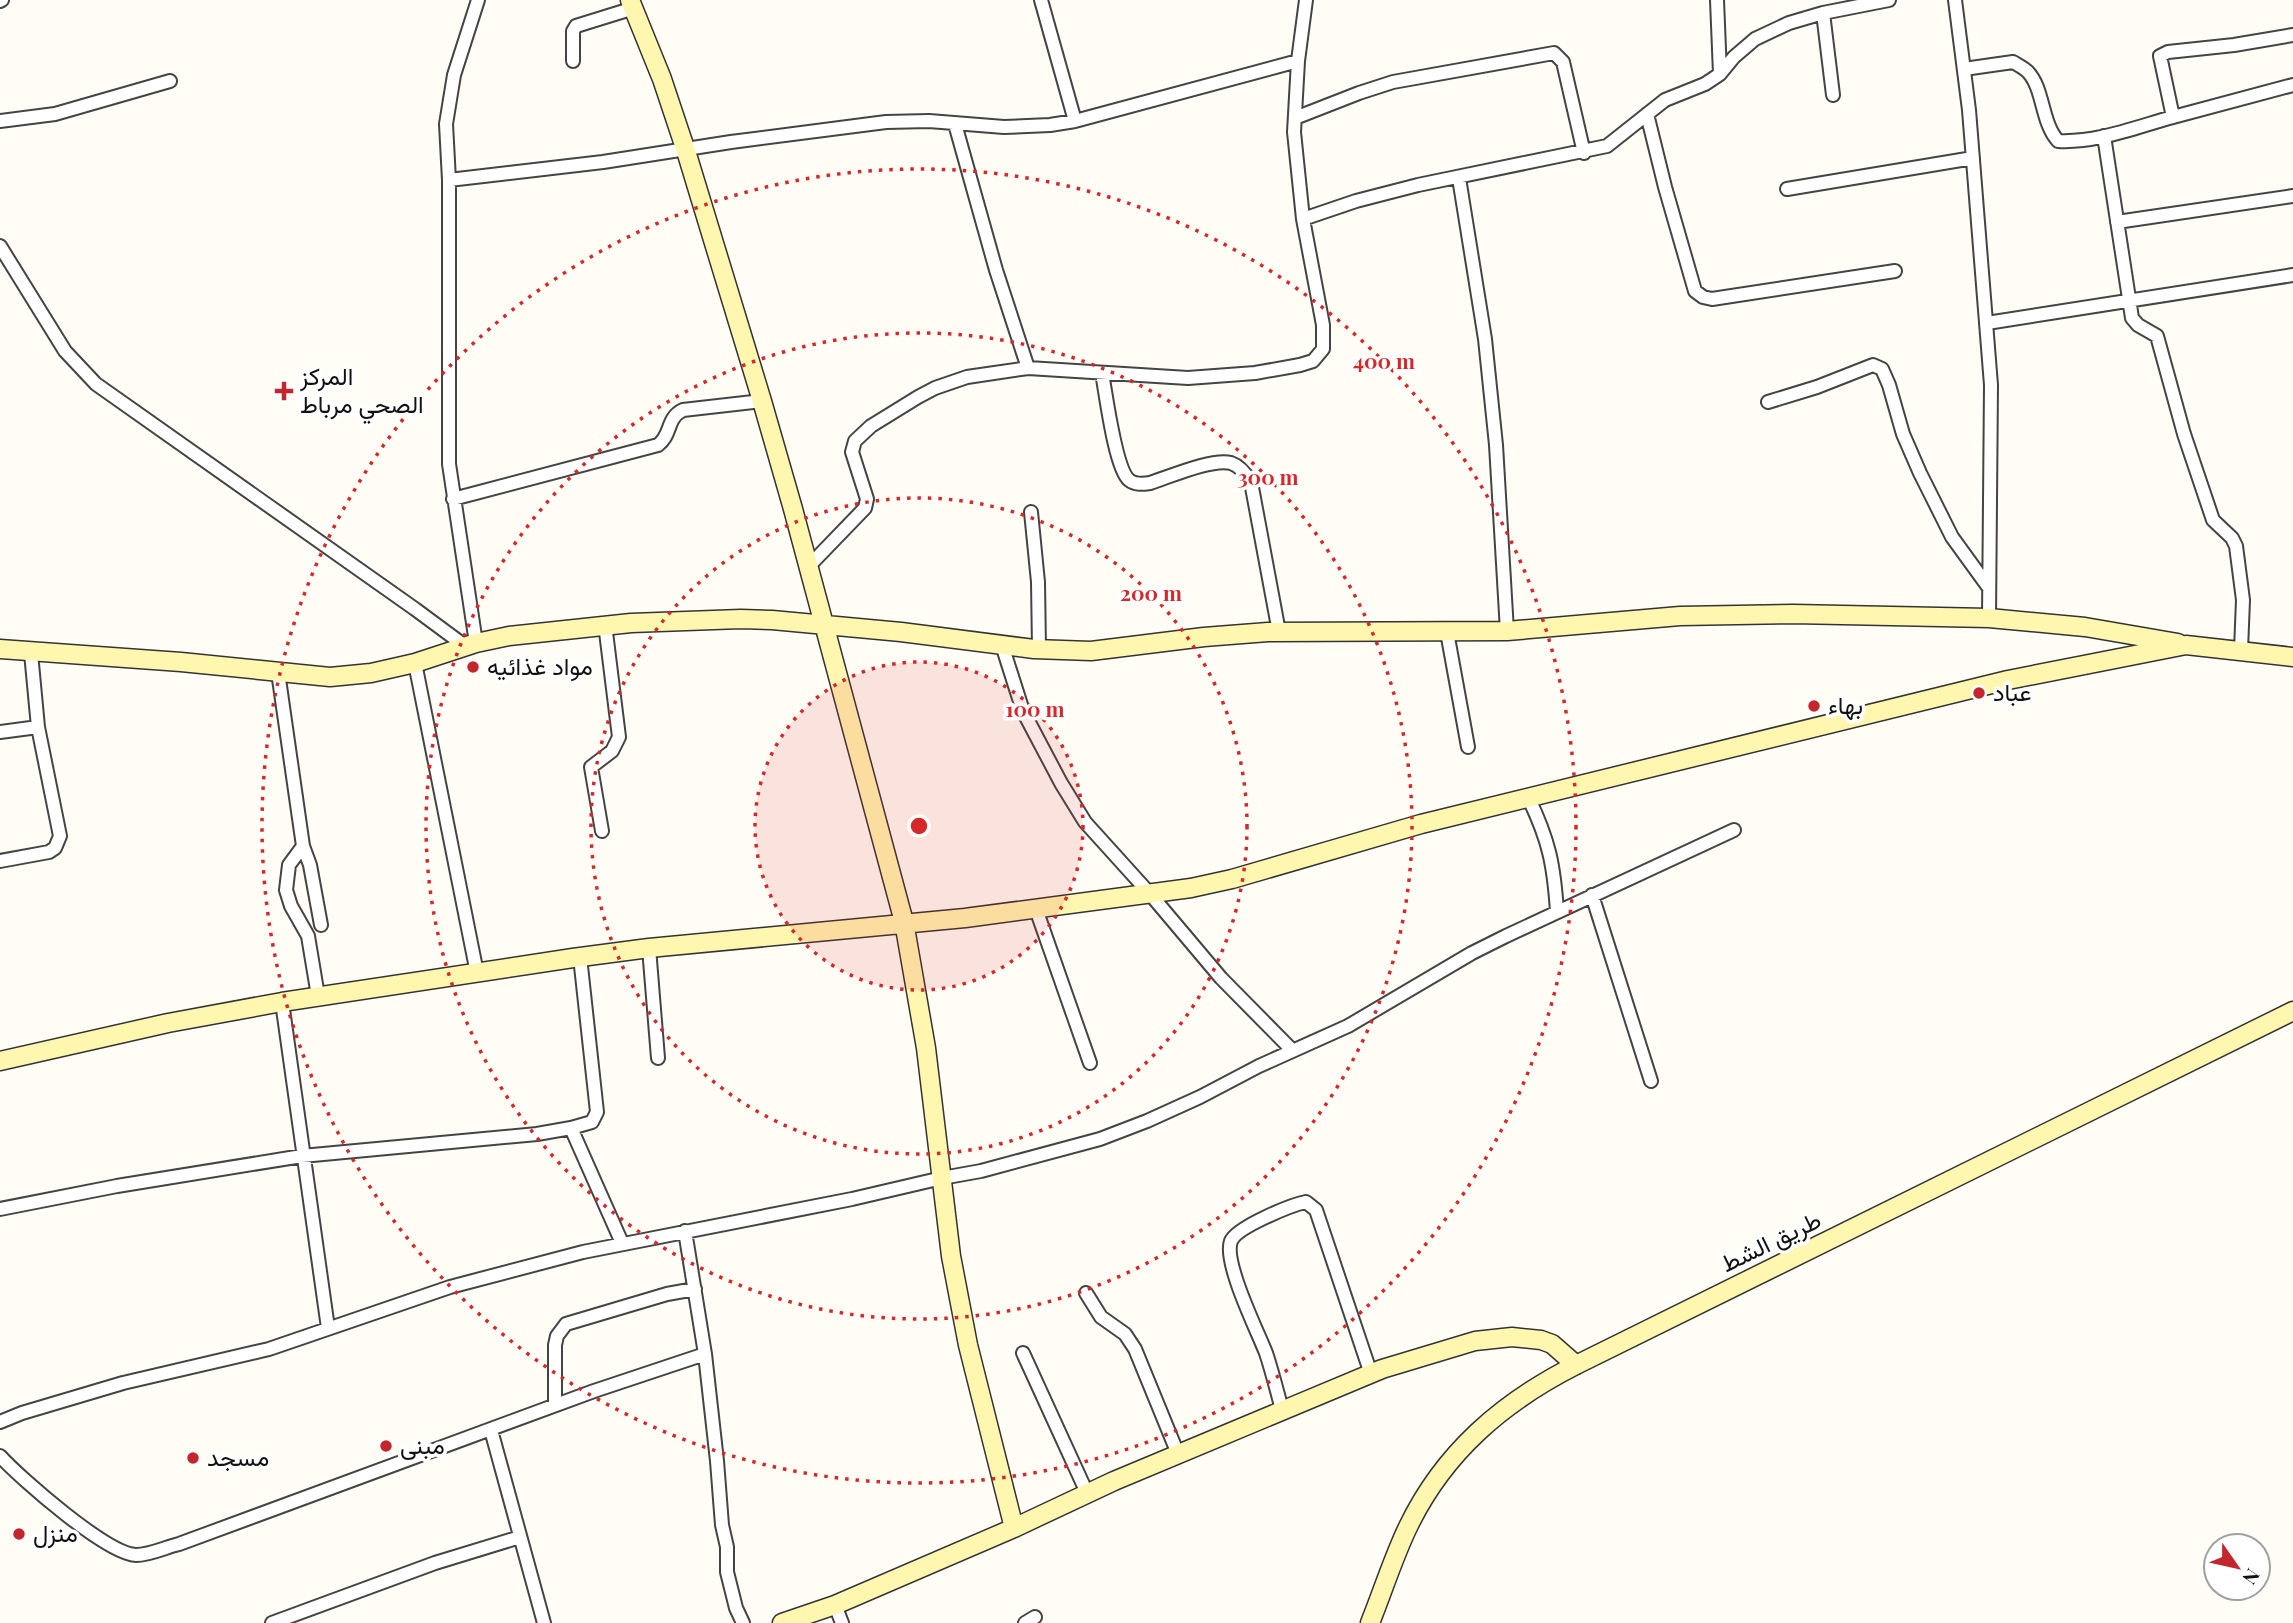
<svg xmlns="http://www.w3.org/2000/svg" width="2293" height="1623" viewBox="0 0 2293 1623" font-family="'Playfair Display',Vazirmatn,serif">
<rect width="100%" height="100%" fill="#fffdf5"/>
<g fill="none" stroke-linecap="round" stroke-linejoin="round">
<defs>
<path id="street" d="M1041 0 1075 121
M1717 0 1720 74
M1955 0 1969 110 1991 385 1989 618
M0 1 2 0
M1823 13 1833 95
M573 61V31L576 26 634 8
M1964 69 2013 62C2018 65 2024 68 2028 72 2044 89 2041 122 2058 141 2097 143 2136 127 2173 117L2160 56 2168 52 2234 45 2293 35
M1647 114 1665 187 1695 291 1703 297 1712 299 1895 271
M2173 117 2293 85
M1295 118 1359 93 1393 82 1554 53 1563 62 1584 153
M0 121 55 114 170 81
M955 124 996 270 1028 368
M2104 136 2132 318 2138 325 2157 336 2184 434 2213 520 2232 538 2236 546 2243 600 2241 650
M1459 178 1485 339 1496 445 1507 631
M449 180 603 162 731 142 886 122 929 121 1004 127 1050 125 1075 121 1298 61
M1787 189 1973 158
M1303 219 1294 132 1298 61 1306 0
M2117 222 2293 196
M0 246 65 351 96 384 415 609 465 646
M1987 323 2293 275
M1102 373C1106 394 1115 468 1129 480 1135 485 1143 484 1150 483 1169 477 1212 458 1231 463 1240 466 1246 474 1251 482L1279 632
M1768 402 1817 387 1873 365 1882 369 1889 385 1903 434 1920 473 1952 537 1989 588
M453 499 658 445C672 435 666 418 683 410L762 401
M1031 512 1038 582 1039 649
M809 566 865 508 867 499 852 452 855 441 871 426 918 397 935 388 967 377 1028 368 1188 378 1255 373 1300 365 1313 361 1323 349V325L1303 219 1356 201 1418 185 1607 146 1665 100 1705 84 1720 74 1734 57 1755 39 1789 23 1823 13 1889 0
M1447 632 1468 747
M476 643 449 464V180L446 124 454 75 478 0
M1002 645 1023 711 1061 783 1085 822 1151 895 1221 978 1292 1050
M415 663 477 973
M278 672 303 846 289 865 286 890 291 906 308 936 318 996
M0 732 38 727
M1528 797C1549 840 1554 865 1557 912
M602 831 591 767 612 751 619 737 605 624
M303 846 310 865 321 925
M0 861 49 852 55 848 60 836 38 727 31 653
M1592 895 1651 1081
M1036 909 1090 1063
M649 948 658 1058
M282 1002 328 1328
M571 1128 592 1122 597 1112 580 957
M0 1209 117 1186 302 1156 537 1134 571 1128 622 1243
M685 1231 705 1354 717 1461 722 1525 727 1547V1572L736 1608 743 1623
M1086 1293 1101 1317 1125 1334 1135 1349 1178 1454
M1023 1353 1087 1493
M555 1405V1345L557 1336 566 1324 667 1294 695 1289
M1282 1410C1277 1391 1272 1371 1266 1353 1257 1330 1223 1262 1231 1241 1237 1227 1291 1205 1306 1202L1316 1210 1371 1374
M0 1422 22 1413 123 1383 269 1349 450 1287 583 1252 852 1199 942 1178 981 1171 1100 1139 1147 1121 1200 1097 1259 1066 1348 1026 1472 953 1506 936 1734 830
M491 1430 544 1623
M0 1456C21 1479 107 1554 136 1555 150 1555 166 1547 179 1544L594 1391 705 1354
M835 1605 842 1623
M272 1623 435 1563 520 1537
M1025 1623 1035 1617"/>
<path id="secondary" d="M630 0 662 79 686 151 762 401 793 509 904 922 926 1048 951 1256 968 1345 1014 1528
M0 649 181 662 330 677 371 673 415 663 476 643 509 636 631 623 741 619 772 620 901 632 1034 649 1091 651 1204 637 1268 632 1507 631 1680 616 1793 614 1989 618 2085 627 2178 643
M0 1061 168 1023 282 1002 573 958 649 948 965 918 1191 888 1232 879 1421 824 2008 680 2186 645 2293 657
M782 1623 835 1605 1014 1528 1114 1481 1382 1369 1475 1341 1512 1337 1541 1340 1552 1344 1576 1365
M1370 1623C1383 1591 1393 1558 1408 1527 1444 1452 1503 1402 1576 1365L2293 1011"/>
</defs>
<!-- street casing -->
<use href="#street" stroke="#444" stroke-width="16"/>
<!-- secondary casing -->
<use href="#secondary" stroke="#333" stroke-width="21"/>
<!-- street -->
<use href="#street" stroke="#fff" stroke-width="12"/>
<!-- secondary -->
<use href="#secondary" stroke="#fff6b0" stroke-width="18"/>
</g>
<!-- distance rings -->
<circle cx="919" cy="826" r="164" fill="#d62828" fill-opacity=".12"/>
<g fill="none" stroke="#d62828" stroke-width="3.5" stroke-dasharray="3.5 7">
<circle cx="919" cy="826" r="164"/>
<circle cx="919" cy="826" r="328"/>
<circle cx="919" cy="826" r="493"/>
<circle cx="919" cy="826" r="657"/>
</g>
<!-- markers -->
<g fill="#c4262e" stroke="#fff" stroke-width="2.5">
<path d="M280.5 380.5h7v7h7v7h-7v7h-7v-7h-7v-7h7z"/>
<circle cx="473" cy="667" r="7"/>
<circle cx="1979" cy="693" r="7"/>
<circle cx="1814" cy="706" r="7"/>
<circle cx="386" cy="1446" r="7"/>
<circle cx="193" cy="1458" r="7"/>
<circle cx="19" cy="1534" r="7"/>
</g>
<g text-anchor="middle" stroke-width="7" stroke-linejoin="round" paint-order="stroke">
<!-- poi labels -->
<g font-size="24" fill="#111" stroke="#fff" text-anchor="start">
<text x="300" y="385">المركز<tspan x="300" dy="28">الصحي مرباط</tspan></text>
<text x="487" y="675">مواد غذائيه</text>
<text x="1993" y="701">عباد</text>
<text x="1828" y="714">بهاء</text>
<text x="400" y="1454">مبنى</text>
<text x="207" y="1466">مسجد</text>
<text x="33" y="1542">منزل</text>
</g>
<!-- street labels -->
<g font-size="24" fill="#111" stroke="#fff">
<text transform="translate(1771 1242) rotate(-26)" y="8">طريق الشط</text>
</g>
</g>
<circle cx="919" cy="826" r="10" fill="#d62828" stroke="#fff" stroke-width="3.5"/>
<g font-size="21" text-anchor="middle" font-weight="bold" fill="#d62828" stroke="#fff" stroke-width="7" stroke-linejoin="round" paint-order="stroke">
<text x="1384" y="369">400 m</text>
<text x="1268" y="485">300 m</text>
<text x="1151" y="601">200 m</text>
<text x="1035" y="717">100 m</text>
</g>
<!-- north arrow -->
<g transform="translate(2237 1567) rotate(124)"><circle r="33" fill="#ffffff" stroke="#a0a0a0" stroke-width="2"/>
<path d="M0-5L12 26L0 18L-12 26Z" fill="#c4262e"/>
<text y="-10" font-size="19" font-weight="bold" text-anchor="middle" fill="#111111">N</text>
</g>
</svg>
